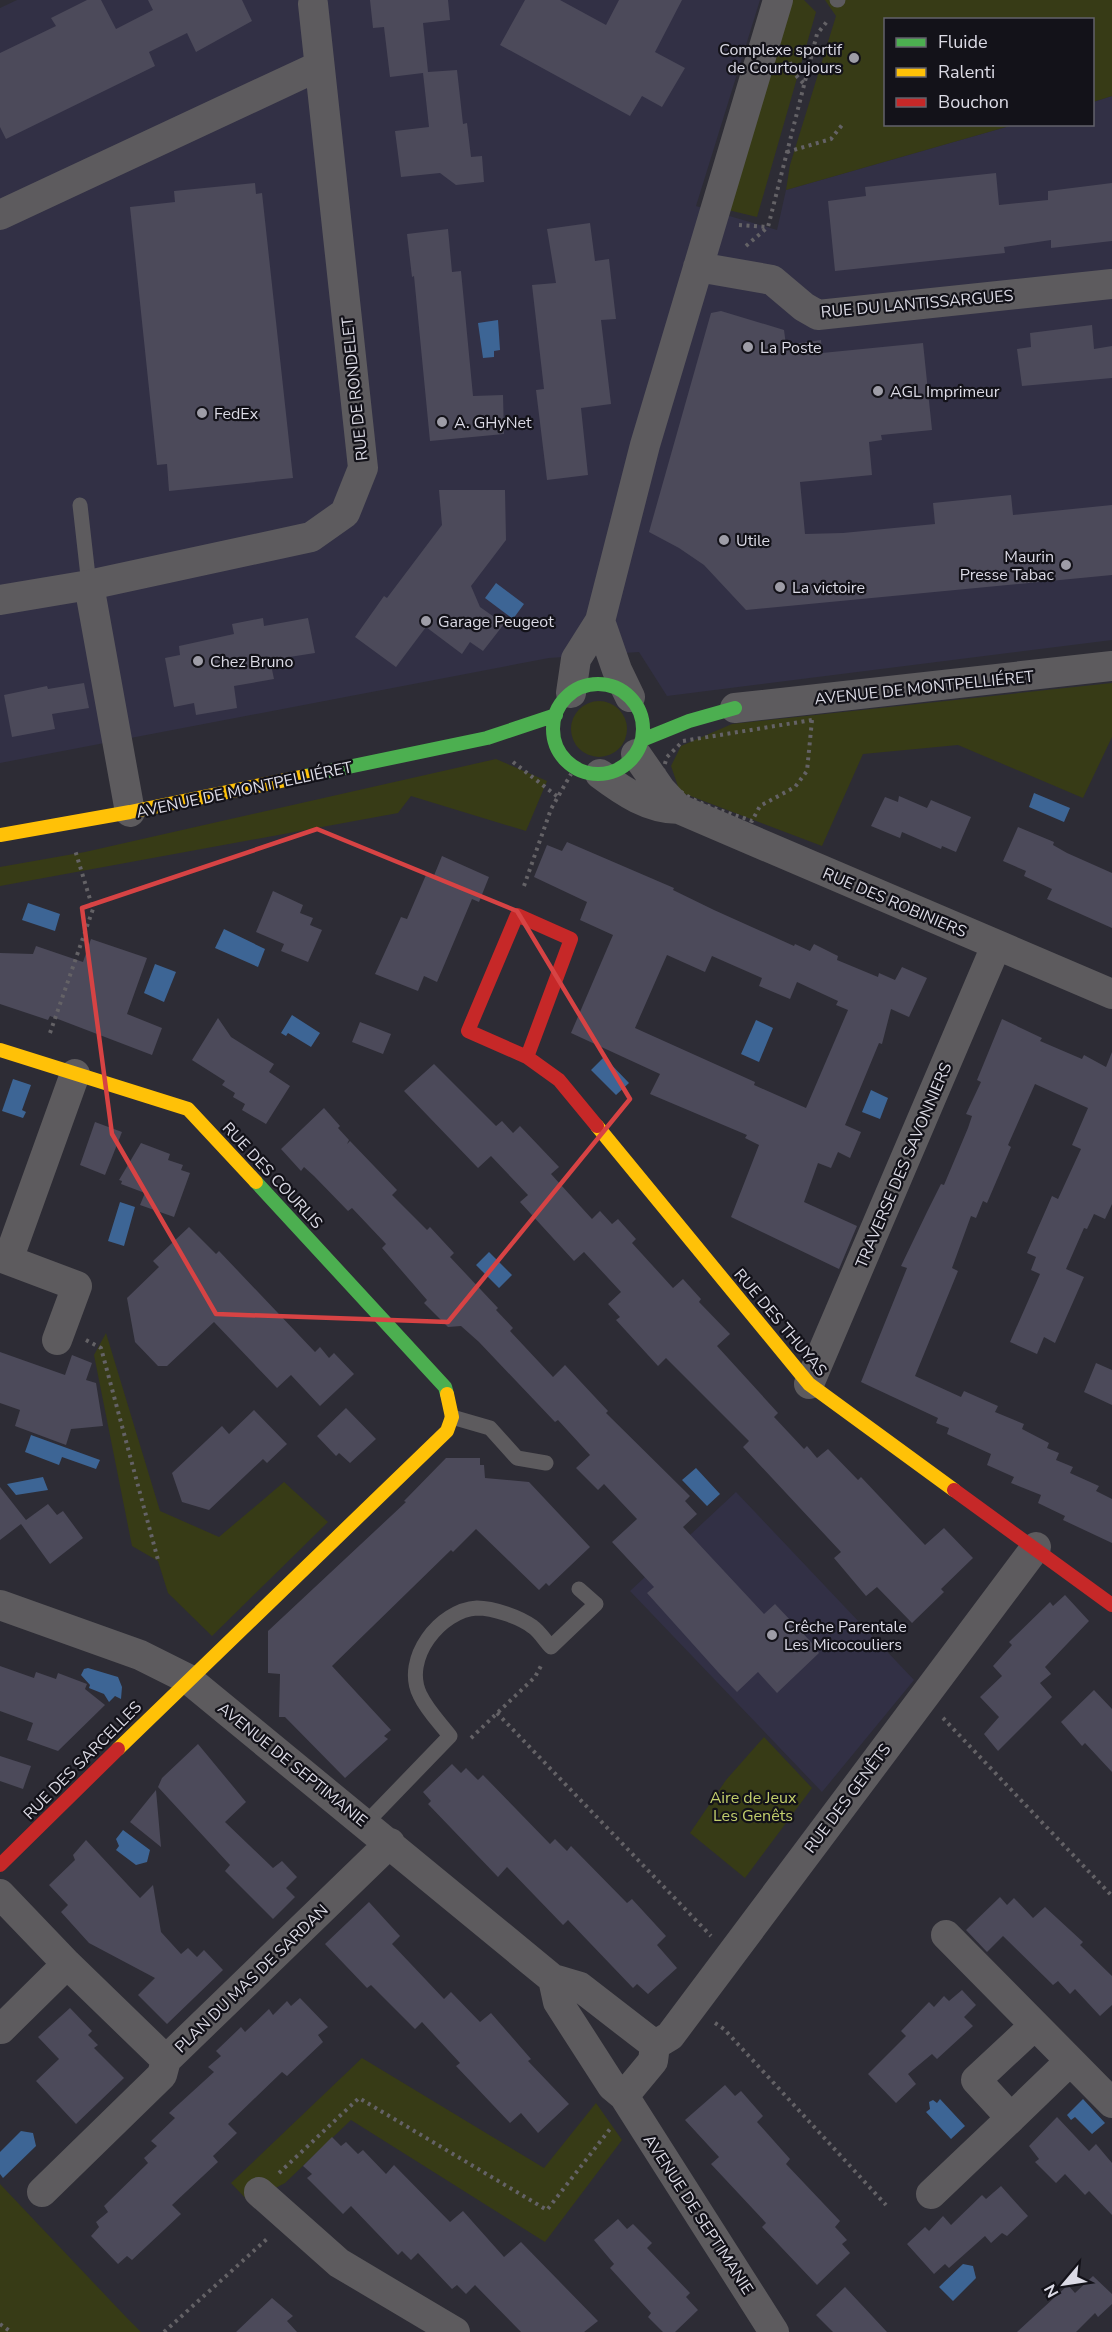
<svg xmlns="http://www.w3.org/2000/svg" width="1112" height="2332" viewBox="0 0 1112 2332" font-family="'Nunito Sans',sans-serif">
<rect width="100%" height="100%" fill="#2d2c35"/>
<!-- built -->
<path fill="#323045" d="M17 0H760L696 206 777 230 786 190 1013 125 1092 124 1093 102 1112 96V640L667 696 639 652 549 658 0 763V8Z
M736 1492 914 1680 822 1792 630 1591Z"/>
<!-- green -->
<path fill="#373b16" d="M788 0H804L816 12 757 217 724 209Z
M825 0H1112V96L1093 102 1092 20H886V124L1013 125 786 190 790 165 836 16Z
M1112 683V737L1083 798 958 745 863 754 822 846 680 792 671 766 681 746 732 724Z
M571 729a28 28 0 1 1 56 0a28 28 0 1 1-56 0Z
M496 759 547 781 526 831 411 796 398 813 0 886V867L85 852Z
M106 1333 160 1511 219 1537 284 1482 328 1522 212 1636 168 1593 158 1561 132 1546 94 1355Z
M764 1737 812 1788 745 1878 690 1833 726 1780Z
M362 2058 544 2168 596 2103 622 2140 545 2242 351 2120 285 2183 249 2202 231 2183Z
M0 2184 126 2317 141 2332H0Z"/>
<!-- water -->
<path fill="#3d6595" d="M498 320 500 350 494 351V357L483 358 478 323Z
M496 583 524 604 513 619 485 598Z
M1034 793 1070 808 1064 822 1029 807Z
M28 903 60 914 55 931 22 920Z
M224 929 265 949 258 967 215 948Z
M155 964 176 972 164 1002 144 993Z
M292 1015 320 1033 311 1047 288 1033 286 1036 281 1033Z
M756 1020 773 1028 759 1062 741 1054Z
M604 1057 629 1083 616 1095 591 1070Z
M13 1079 31 1085 22 1110 26 1112 23 1118 2 1111Z
M871 1090 888 1098 880 1119 862 1112Z
M120 1202 135 1207 124 1246 108 1241Z
M489 1252 512 1275 499 1288 476 1265Z
M31 1435 100 1460 96 1469 62 1457 59 1465 25 1452Z
M696 1468 720 1494 707 1506 682 1480Z
M43 1477 48 1490 16 1495 7 1484Z
M88 1668 118 1677 122 1687 121 1699 115 1696 109 1702 104 1694 89 1688 90 1685 81 1675 84 1669Z
M123 1830 150 1850 147 1862 136 1865 116 1850 119 1846 116 1839Z
M940 2099 965 2126 951 2139 926 2112 930 2109 929 2102 933 2100 937 2103Z
M1083 2099 1105 2123 1092 2134 1075 2117 1071 2120 1067 2115Z
M21 2131 33 2133 36 2146 3 2178 0 2174V2152Z
M963 2264 973 2266 976 2278 953 2301 939 2287Z"/>
<!-- building -->
<path fill="#4c4a5a" fill-rule="evenodd" d="M87 0H101L116 29 153 10 148 0H242L252 21 196 52 187 33 149 52 155 66 6 139 0 127V53L56 26 51 18Z
M370 0H448L450 20 423 23 428 72 457 70 463 124 467 123 471 157 482 156 484 182 456 185 440 173 401 177 395 131 429 127 423 73 390 77 384 27 373 28Z
M525 0H560L606 25 619 0H682L655 52 685 68 662 107 642 96 630 116 500 45Z
M996 173 999 205 1048 200V191L1112 183V241L1051 248V240L1004 247 1005 253 835 271 828 201 866 196 865 187Z
M255 183 256 194 262 193 293 478 169 491 167 464 157 465 130 207 175 202 174 191Z
M590 223 595 261 609 259 611 277 616 319 601 320 611 404 581 408 588 475 547 480 536 390 544 389 532 285 556 283 547 229Z
M448 229 452 272 461 271 473 396 503 395 504 434 430 441 414 276 412 277 407 234Z
M721 311 784 330 786 345 821 340 822 353 923 343 932 430 881 435 882 440 869 442 872 475 800 482 805 534 843 533 935 524 933 503 1011 495 1013 515 1112 505V575L746 610 704 565 679 548 649 532 711 313Z
M1092 325 1094 349 1112 346V378L1022 386 1017 349 1031 347 1030 333Z
M439 490H505L506 540 471 586 480 607 504 624 483 651 470 642 462 654 426 627 396 667 355 637 384 596 387 598 442 525Z
M263 618 264 626 308 618 315 653 270 660 274 679 234 686 237 708 196 715 194 703 174 707 165 658 180 655 179 646 234 634 232 624Z
M84 683 89 708 52 714 55 729 12 737 4 695 47 686 48 689Z
M899 796 927 808 931 800 971 817 956 852 942 846 941 849 902 832 900 838 871 826 885 797 898 802Z
M1018 827 1054 842 1053 845 1067 853 1112 873V928L1047 899 1052 889 1024 876 1026 871 1003 861Z
M567 842 674 888 673 890 714 910 794 946 795 944 810 951 814 944 838 956 837 960 878 977 879 973 895 980 902 967 927 978 909 1017 891 1009 882 1044 879 1043 845 1125 861 1132 850 1158 838 1152 831 1168 818 1163 804 1202 857 1226 839 1269 731 1217 759 1145 745 1138 747 1135 650 1094 660 1074 571 1033 613 935 580 920 587 902 534 877 547 845 562 851ZM667 955 705 972 712 956 762 978 759 986 790 999 797 982 838 1001 836 1005 848 1010 806 1108 754 1085 755 1082 635 1028Z
M442 856 489 877 479 902 472 899 437 982 424 976 418 991 375 974 401 917 407 919 426 875 433 878Z
M273 891 303 905 300 913 313 918 310 925 322 930 308 962 281 951 284 944 256 932Z
M91 939 147 958 127 1014 162 1028 152 1055 50 1016 48 1020 0 1004V953L33 954 36 946 83 962Z
M218 1018 231 1037 274 1064 269 1072 290 1086 266 1124 242 1110 245 1104 233 1097 235 1093 222 1085 225 1081 192 1060Z
M1002 1019 1042 1038 1040 1041 1082 1059 1084 1055 1106 1067 1112 1052V1204L1105 1219 1094 1214 1087 1229 1084 1228 1066 1269 1084 1277 1055 1343 1044 1337 1037 1354 1010 1342 1040 1274 1031 1270 1036 1257 1027 1253 1052 1196 1058 1199 1081 1149 1072 1145 1088 1108 1035 1084 1008 1145 1011 1147 987 1203 983 1201 976 1218 971 1216 952 1268 958 1271 915 1376 961 1397 964 1391 998 1406 995 1412 1024 1424 1022 1429 1049 1443 1047 1448 1059 1453 1056 1460 1073 1467 1070 1473 1099 1486 1096 1491 1112 1499V1543L1063 1520 1065 1516 1038 1503 1041 1495 1011 1483 1014 1477 987 1465 991 1454 947 1434 949 1428 936 1423 938 1418 861 1382 907 1268 901 1266 927 1212 941 1184 944 1185 968 1128 972 1116 966 1114 981 1082 977 1080Z
M360 1022 391 1034 383 1054 352 1042Z
M434 1064 496 1126 502 1121 513 1133 520 1126 559 1167 551 1174 592 1219 600 1211 612 1224 618 1219 636 1239 632 1243 673 1288 683 1279 701 1299 699 1302 730 1334 717 1346 778 1413 774 1417 804 1449 807 1446 817 1458 828 1449 858 1480 861 1477 925 1545 944 1528 973 1558 941 1589 944 1592 912 1623 877 1587 866 1596 834 1558 841 1552 743 1447 749 1441 666 1358 658 1366 616 1320 620 1317 608 1304 621 1292 584 1252 574 1261 520 1202 528 1195 491 1156 478 1168 404 1091Z
M324 1108 340 1126 338 1128 349 1140 347 1144 350 1141 397 1190 392 1195 427 1230 430 1227 454 1253 450 1257 498 1308 496 1310 513 1328 510 1331 553 1377 565 1365 608 1411 606 1413 690 1496 685 1501 697 1514 683 1527 764 1614 775 1604 811 1642 819 1653 777 1693 758 1672 737 1692 718 1672 647 1593 654 1587 612 1542 637 1519 604 1484 598 1490 576 1468 590 1455 558 1420 555 1422 479 1342 461 1326 448 1327 424 1303 427 1300 382 1248 386 1244 352 1208 348 1211 314 1176 304 1167 301 1171 281 1149Z
M95 1122 122 1132 105 1175 80 1165Z
M141 1143 170 1154 168 1160 183 1165 181 1170 190 1173 174 1217 140 1205 145 1193 121 1184 122 1181 119 1180Z
M189 1227 216 1254 219 1251 315 1352 320 1347 329 1358 334 1353 354 1374 320 1406 291 1375 277 1388 214 1322 167 1366H158L135 1342 127 1298 159 1267 153 1261Z
M0 1352 65 1375 72 1355 92 1363 86 1380 96 1383 103 1426 71 1429 66 1445 15 1426 20 1410 0 1403Z
M1096 1363 1112 1370V1405L1084 1392Z
M346 1408 376 1439 350 1463 339 1453 336 1456 317 1436Z
M254 1410 287 1444 267 1463 263 1459 209 1510 182 1502 172 1473 222 1426 229 1434Z
M446 1458H480V1465H484L485 1478 529 1482 590 1547 549 1586 546 1583 539 1590 476 1529 453 1552 451 1550 332 1666 391 1730 384 1736 388 1739 345 1778 285 1717H279L280 1674 268 1673V1631L406 1502 404 1501Z
M0 1487 26 1520 48 1504 57 1515 63 1511 83 1538 50 1564 21 1524 0 1540Z
M1065 1595 1089 1621 1045 1667 1051 1674 1040 1683 1052 1697 998 1751 984 1734 999 1717 980 1697 1002 1676 993 1666 1012 1645 1009 1642 1050 1602 1053 1606Z
M0 1666 34 1678 36 1672 56 1679 58 1673 87 1684 85 1689 105 1705 58 1751 27 1740 33 1723 0 1711Z
M1094 1690 1112 1709V1772L1085 1743 1082 1746 1061 1722Z
M198 1744 246 1802 225 1822 273 1868 282 1861 297 1877 286 1888 295 1897 273 1919 225 1871 230 1865 158 1787 162 1778Z
M0 1756 31 1766 23 1789 0 1781Z
M452 1764 461 1773 466 1768 478 1780 483 1775 550 1844 555 1839 567 1851 571 1846 627 1903 632 1899 666 1936 657 1945 677 1968 648 1994 637 1984 633 1988 568 1920 563 1925 507 1867 498 1877 428 1804 431 1801 423 1792Z
M156 1790 161 1847 130 1822Z
M86 1840 140 1898 153 1885 161 1932 181 1954 188 1948 197 1957 204 1950 223 1970 167 2024 138 1995 155 1978 89 1943 61 1912 68 1905 49 1885 75 1860 73 1855Z
M1000 1897 1007 1905 1014 1898 1033 1918 1045 1907 1083 1942 1080 1945 1112 1976V2005L1100 2016 1075 1989 1070 1994 1058 1981 1053 1985 1003 1936 987 1952 966 1930Z
M369 1902 400 1936 392 1944 444 1999 451 1992 480 2022 491 2013 531 2059 528 2061 569 2104 538 2133 521 2113 510 2123 456 2066 460 2063 422 2022 415 2029 371 1985 367 1988 325 1944Z
M962 1990 976 2005 964 2017 973 2026 937 2059 932 2054 908 2074 916 2084 896 2103 868 2074 906 2036 901 2031 929 2002 934 2007 944 1996 949 2001Z
M300 1998 328 2027 318 2035 323 2042 287 2076 282 2072 228 2124 237 2133 213 2156 218 2162 172 2205 181 2214 132 2260 127 2256 118 2264 91 2236 99 2227 96 2222 108 2212 104 2206 148 2163 144 2158 157 2146 151 2141 175 2118 169 2113 214 2072 208 2067 221 2056 216 2051 241 2027 245 2032 269 2009 273 2015 287 2001 291 2006Z
M70 2008 92 2031 88 2035 98 2045 94 2048 124 2078 76 2124 36 2081 59 2059 38 2037Z
M725 2085 735 2096 741 2091 763 2116 757 2122 790 2159 786 2164 840 2221 835 2227 847 2240 842 2244 850 2253 817 2285 762 2227 766 2223 711 2164 719 2157 685 2120Z
M1057 2117 1089 2151 1096 2144 1112 2163V2215L1089 2191 1085 2195 1065 2174 1056 2183 1035 2162 1039 2159 1029 2146Z
M332 2137 341 2146 346 2142 358 2154 363 2150 386 2174 394 2165 450 2222 463 2211 504 2257 521 2242 598 2321 584 2332H521L475 2285 466 2294 457 2285 452 2289 418 2253 411 2260 402 2251 398 2255 351 2206 343 2214 307 2178 312 2174 303 2166Z
M1001 2186 1028 2216 1007 2236 1002 2233 991 2243 985 2236 949 2268 945 2264 934 2274 907 2244 925 2227 929 2231 943 2216 951 2225 982 2195 986 2199Z
M618 2219 627 2229 633 2224 652 2243 647 2248 690 2293 686 2297 698 2310 675 2332H663L648 2317 651 2313 610 2268 614 2264 594 2240Z
M1093 2276 1112 2294V2304L1098 2317 1095 2313 1076 2332H1017L1068 2285 1075 2293Z
M845 2287 887 2332H833L816 2315Z
M272 2298 293 2316 287 2321 297 2332H236Z"/>
<g fill="none" stroke-linecap="round" stroke-linejoin="round">
<!-- path -->
<path stroke="#646266" stroke-width="4" stroke-dasharray="3 4.5" stroke-linecap="butt" d="M790 62 793 72 804 84
M787 152 831 139 842 125
M739 225 767 227
M746 246 768 227 817 34 829 19
M812 720 807 771 795 787 760 806 752 821C723 810 675 801 663 770L667 757 683 741Z
M513 762 558 797
M524 886 551 809 571 774
M50 1033 93 909 75 850
M86 1340 101 1348 158 1560
M497 1713 711 1936
M943 1718 1112 1896
M471 1738 535 1677 542 1664
M715 2023 724 2029 886 2205
M279 2173 359 2098 547 2210 610 2129
M0 2324 11 2332
M164 2332 268 2238"/>
<!-- lane -->
<path stroke="#5d5b5e" stroke-width="15" d="M837 0H838
M80 505 89 585
M452 1417 490 1428 517 1458 546 1463
M366 1823 450 1736C440 1723 427 1710 420 1695 402 1659 440 1610 477 1608 493 1608 520 1617 533 1627 540 1632 545 1641 551 1647L596 1604 579 1589"/>
<!-- street -->
<path stroke="#5d5b5e" stroke-width="30" d="M0 215 319 66
M698 267 772 280 804 307 818 315 1112 284
M89 585 130 812
M0 600 89 585 311 537 345 513 363 468 313 4
M600 621 617 670 630 697
M571 693 576 659 600 621 645 445 778 0
M735 708 1112 666
M636 754 661 790 679 809
M600 774C624 792 649 809 679 809L1112 994
M0 1257 77 1286 57 1340
M8 1260 75 1074
M809 1384 996 946
M0 1605 140 1655 188 1679 553 1979 580 1987 655 2045
M0 1894 67 1964 166 2060
M946 1935 1112 2103
M553 1979 558 2002 612 2086 624 2096 774 2332
M1035 2025 976 2080 1011 2118 1070 2061
M1 2029 67 1964
M655 2045 670 2036 1036 1547
M624 2096 653 2061 655 2045
M42 2192 162 2075 166 2060 390 1843
M259 2192 339 2263 455 2332
M931 2194 1011 2118"/>
<!-- fast -->
<path stroke="#4caf50" stroke-width="14" d="M553 729a45 45 0 1 1 90 0a45 45 0 1 1-90 0Z
M642 740 689 721 735 708
M305 776 487 738 556 715
M256 1182 445 1387 447 1394"/>
<!-- slow -->
<path stroke="#ffc107" stroke-width="14" d="M0 835 130 812 305 776
M0 1050 188 1109 256 1182
M597 1126 809 1384 954 1490
M118 1749 447 1431 452 1417 447 1394"/>
<!-- jam -->
<path stroke="#c62828" stroke-width="14" d="M527 1057 571 939 517 915 468 1031 527 1057 559 1080 597 1126
M954 1490 1112 1605
M0 1865 118 1749"/>
</g>
<!-- marked area -->
<path fill="none" stroke="#d74344" stroke-width="4.5" stroke-linejoin="round" d="M317 829 517 911 630 1099 448 1322 216 1314 112 1134 82 908Z"/>
<!-- markers -->
<g fill="#9e9da7" stroke="#131219" stroke-width="2">
<circle cx="854" cy="58" r="6"/>
<circle cx="748" cy="347" r="6"/>
<circle cx="878" cy="391" r="6"/>
<circle cx="202" cy="413" r="6"/>
<circle cx="442" cy="422" r="6"/>
<circle cx="724" cy="540" r="6"/>
<circle cx="1066" cy="565" r="6"/>
<circle cx="780" cy="587" r="6"/>
<circle cx="426" cy="621" r="6"/>
<circle cx="198" cy="661" r="6"/>
<circle cx="772" cy="1635" r="6"/>
</g>
<g text-anchor="middle" stroke-width="4.5" stroke-linejoin="round" paint-order="stroke">
<!-- poi labels -->
<g font-size="16" fill="#dbdae5" stroke="#131219" text-anchor="start">
<text x="842" y="55" text-anchor="end">Complexe sportif<tspan x="842" dy="18">de Courtoujours</tspan></text>
<text x="760" y="353">La Poste</text>
<text x="890" y="397">AGL Imprimeur</text>
<text x="214" y="419">FedEx</text>
<text x="454" y="428">A. GHyNet</text>
<text x="736" y="546">Utile</text>
<text x="1054" y="562" text-anchor="end">Maurin<tspan x="1054" dy="18">Presse Tabac</tspan></text>
<text x="792" y="593">La victoire</text>
<text x="438" y="627">Garage Peugeot</text>
<text x="210" y="667">Chez Bruno</text>
<text x="784" y="1632">Crêche Parentale<tspan x="784" dy="18">Les Micocouliers</tspan></text>
</g>
<!-- street labels -->
<g font-size="16" fill="#dbdae5" stroke="#131219">
<text transform="translate(917 303) rotate(-5)" y="6">RUE DU LANTISSARGUES</text>
<text transform="translate(354 389) rotate(-96)" y="6">RUE DE RONDELET</text>
<text transform="translate(924 687) rotate(-6)" y="6">AVENUE DE MONTPELLIÉRET</text>
<text transform="translate(244 789) rotate(-12)" y="6">AVENUE DE MONTPELLIÉRET</text>
<text transform="translate(895 902) rotate(23)" y="6">RUE DES ROBINIERS</text>
<text transform="translate(903 1165) rotate(-67)" y="6">TRAVERSE DES SAVONNIERS</text>
<text transform="translate(273 1175) rotate(47)" y="6">RUE DES COURLIS</text>
<text transform="translate(781 1322) rotate(50)" y="6">RUE DES THUYAS</text>
<text transform="translate(82 1760) rotate(-45)" y="6">RUE DES SARCELLES</text>
<text transform="translate(293 1764) rotate(39)" y="6">AVENUE DE SEPTIMANIE</text>
<text transform="translate(847 1798) rotate(-53)" y="6">RUE DES GENÊTS</text>
<text transform="translate(251 1978) rotate(-44)" y="6">PLAN DU MAS DE SARDAN</text>
<text transform="translate(699 2214) rotate(57)" y="6">AVENUE DE SEPTIMANIE</text>
</g>
<!-- park labels -->
<g font-size="16" fill="#c3cf6c" stroke="#131219">
<text x="753" y="1803">Aire de Jeux<tspan x="753" dy="18">Les Genêts</tspan></text>
</g>
</g>
<!-- legend -->
<rect x="884" y="18" width="210" height="108" fill="#131219" stroke="#63626b" stroke-width="1.5"/>
<rect x="896" y="38" width="30" height="9" fill="#4caf50" stroke="#63626b" stroke-width="1.5"/>
<text x="938" y="48" font-size="18" fill="#dbdae5">Fluide</text>
<rect x="896" y="68" width="30" height="9" fill="#ffc107" stroke="#63626b" stroke-width="1.5"/>
<text x="938" y="78" font-size="18" fill="#dbdae5">Ralenti</text>
<rect x="896" y="98" width="30" height="9" fill="#c62828" stroke="#63626b" stroke-width="1.5"/>
<text x="938" y="108" font-size="18" fill="#dbdae5">Bouchon</text>
<!-- north arrow -->
<g transform="translate(1064 2284) rotate(241)" stroke="#131219" stroke-width="4.5" paint-order="stroke">
<path d="M0-4.5L10 22L0 15L-10 22Z" fill="#dbdae5"/>
<text y="-9" font-size="16" font-weight="bold" text-anchor="middle" fill="#dbdae5">N</text>
</g>
</svg>
